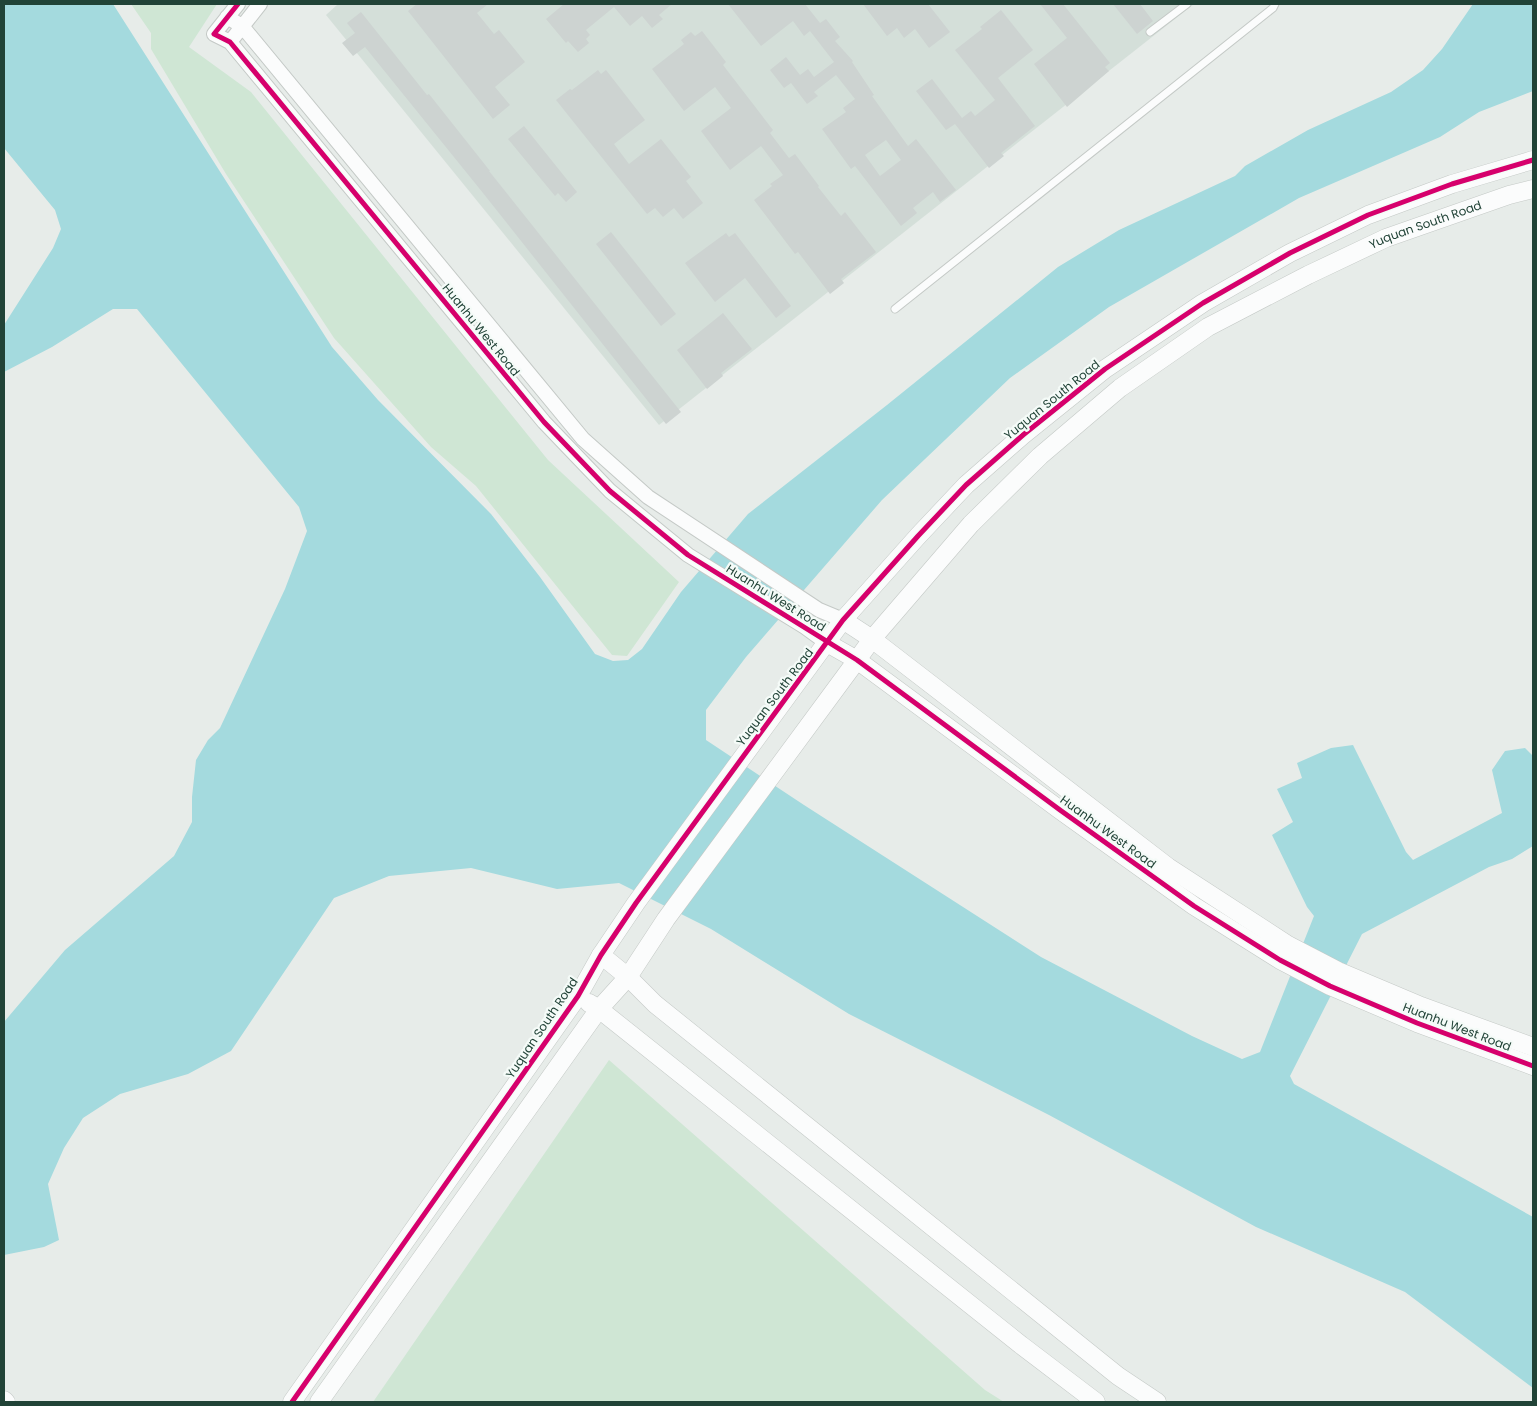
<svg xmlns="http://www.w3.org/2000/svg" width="1537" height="1406" viewBox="0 0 1537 1406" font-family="Poppins,sans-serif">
<rect width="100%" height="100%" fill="#e7ece9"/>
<!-- built -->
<path fill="#d4dfd9" d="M338 4H1194L659 425 326 15Z"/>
<!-- green -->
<path fill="#cfe6d4" d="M131 4H217L189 47 251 92 548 460 679 582 627 656 612 655 476 486 431 447 334 338 226 174 151 49V33Z
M609 1060 985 1390 1004 1402H373Z"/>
<!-- water -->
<path fill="#a4dade" d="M4 4H113L332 347 378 400 491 514 540 577 595 654 613 661 628 660 642 649 681 592 748 514 887 405 1058 267 1119 230 1235 176 1245 166 1308 130 1391 92 1423 70 1442 49 1473 4H1533V91L1479 112 1440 137 1299 198 1109 307 1010 378 882 500 746 657 706 710V740L804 805 1041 957 1192 1036 1242 1059 1260 1052 1314 916 1307 907 1272 835 1293 822 1277 789 1302 778 1297 763 1331 748 1353 745 1406 852 1413 860 1502 813 1492 770 1505 751 1525 748 1533 756V846L1512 859 1489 867 1362 934 1290 1076 1294 1084 1533 1217V1388L1405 1292 1256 1227 1049 1115 849 1014 711 929 619 883 557 889 471 868 389 876 334 898 231 1051 188 1074 120 1094 83 1118 64 1148 48 1184 59 1240 44 1247 4 1255V1022L65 950 174 856 192 822V797L196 760 208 740 220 728 285 589 307 531 299 507 137 309H113L52 347 4 372V325L53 248 61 229 55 210 4 148Z"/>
<!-- building -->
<path fill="#cdd3d1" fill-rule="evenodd" d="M417 4H488L477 13 494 34 499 30 525 62 495 87 510 105 493 119 408 11Z
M564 4H672L659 15 663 19 652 28 642 16 630 26 614 7 586 30 590 35 586 39 589 43 578 52 568 41 566 43 546 19Z
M728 4H805L820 23 826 19 840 37 835 41 853 61 852 62 874 95 872 96 908 146 916 139 956 190 940 202 933 192 913 208 917 213 901 226 855 166 851 169 822 129 846 112 843 108 855 99 836 75 814 92 818 96 807 104 791 83 784 88 770 70 786 57 800 75 808 69 814 77 834 62 810 31 804 36 793 21 761 46ZM886 140 901 160 880 176 865 155Z
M863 4H928L950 32 929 48 915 29 904 38 897 28 887 36Z
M1040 4H1063L1110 63 1105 67 1109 71 1067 107 1034 64 1067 38Z
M1113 4H1140L1153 21 1137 34Z
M1001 10 1033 50 998 78 1035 126 1001 153 1004 156 989 168 955 124 946 130 916 91 932 79 962 118 971 111 975 116 995 100 955 50 982 29 980 27Z
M361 12 427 95 429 94 490 171H489L681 412 666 424 483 193 365 47 353 56 342 43 355 33 347 23Z
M702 31 726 62 723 65 773 130 770 133 789 158 795 154 819 186 818 187 841 216 845 212 876 252 841 279 844 283 830 294 798 252 795 254 754 200 772 186 770 184 783 175 761 146 730 170 701 131 731 108 715 87 684 111 652 69 684 44 681 40 691 32 695 36Z
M598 70 601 74 606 70 645 120 614 144 629 164 661 139 691 177 686 181 703 203 683 219 674 208 663 217 655 208 647 214 556 100 570 89 572 90Z
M524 126 577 192 566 202 558 193 555 196 508 139Z
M611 232 676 314 661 326 596 244Z
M726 233 729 237 735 233 791 306 776 318 745 278 715 302 685 263Z
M723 313 752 349 721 373 723 376 707 389 677 350Z"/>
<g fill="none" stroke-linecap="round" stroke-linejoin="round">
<defs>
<path id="service" d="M1150 32 1187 4
M895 309 1273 8 1275 4"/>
<path id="minor" d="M238 4 214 34 230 42 544 422 610 491 688 555 805 627 827 643
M227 17 242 26 583 439 648 497 819 610 843 620
M230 42 260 4"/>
<g id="tertiary">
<path d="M843 620 872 639 1168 867 1288 945 1338 971 1421 1006 1533 1047"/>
<path d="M827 643 857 660 1060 810 1194 906 1280 960 1330 986 1417 1023 1533 1066"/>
<path d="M601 955 628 977 655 1004 1118 1376 1157 1402"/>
<path d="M589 1003 599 1009 1021 1345 1096 1402"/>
<path d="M4 1400 6 1402"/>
<path d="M292 1402 578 996 601 955 636 903 843 620 918 536 966 485 1023 435 1105 369 1203 303 1290 253 1368 215 1452 184 1533 160"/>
<path id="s1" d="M319 1402 599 1009 628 977 666 919 857 660 872 639 971 524 1040 456 1120 388 1208 327 1308 275 1386 238 1509 195 1533 189"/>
</g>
</defs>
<!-- service casing -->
<use href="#service" stroke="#c4c9c6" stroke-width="9"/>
<!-- minor casing -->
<use href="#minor" stroke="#c4c9c6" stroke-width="16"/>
<!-- tertiary casing -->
<use href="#tertiary" stroke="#c4c9c6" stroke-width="19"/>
<!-- service -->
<use href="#service" stroke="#fbfcfc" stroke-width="7"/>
<!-- minor -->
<use href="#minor" stroke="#fbfcfc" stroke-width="14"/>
<!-- tertiary -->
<use href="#tertiary" stroke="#fbfcfc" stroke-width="18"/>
<defs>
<path id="cycleway" d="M238 4 214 34 230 42 544 422 610 491 688 555 857 660 1060 810 1194 906 1280 960 1330 986 1417 1023 1533 1066
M292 1402 578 996 601 955 636 903 843 620 918 536 966 485 1023 435 1105 369 1203 303 1290 253 1368 215 1452 184 1533 160"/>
</defs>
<!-- cycleway casing -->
<use href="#cycleway" stroke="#f5fbf8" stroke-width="8"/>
<!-- cycleway -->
<use href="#cycleway" stroke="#d6006c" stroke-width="5"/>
</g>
<g text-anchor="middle" stroke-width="4.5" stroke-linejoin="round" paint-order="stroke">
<!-- street labels -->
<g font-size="12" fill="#214337" stroke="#f5fbf8">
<text dy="4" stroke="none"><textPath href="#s1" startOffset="1644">Yuquan South Road</textPath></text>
<text transform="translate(481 330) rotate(51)" y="4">Huanhu West Road</text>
<text transform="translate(1052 400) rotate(-39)" y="4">Yuquan South Road</text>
<text transform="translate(776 598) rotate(32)" y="4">Huanhu West Road</text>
<text transform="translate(775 697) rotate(-53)" y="4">Yuquan South Road</text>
<text transform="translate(1108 832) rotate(36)" y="4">Huanhu West Road</text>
<text transform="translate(1457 1027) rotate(21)" y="4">Huanhu West Road</text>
<text transform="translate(542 1028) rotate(-56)" y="4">Yuquan South Road</text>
</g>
</g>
<!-- border -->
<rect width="1537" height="1406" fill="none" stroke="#214337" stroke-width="10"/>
</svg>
